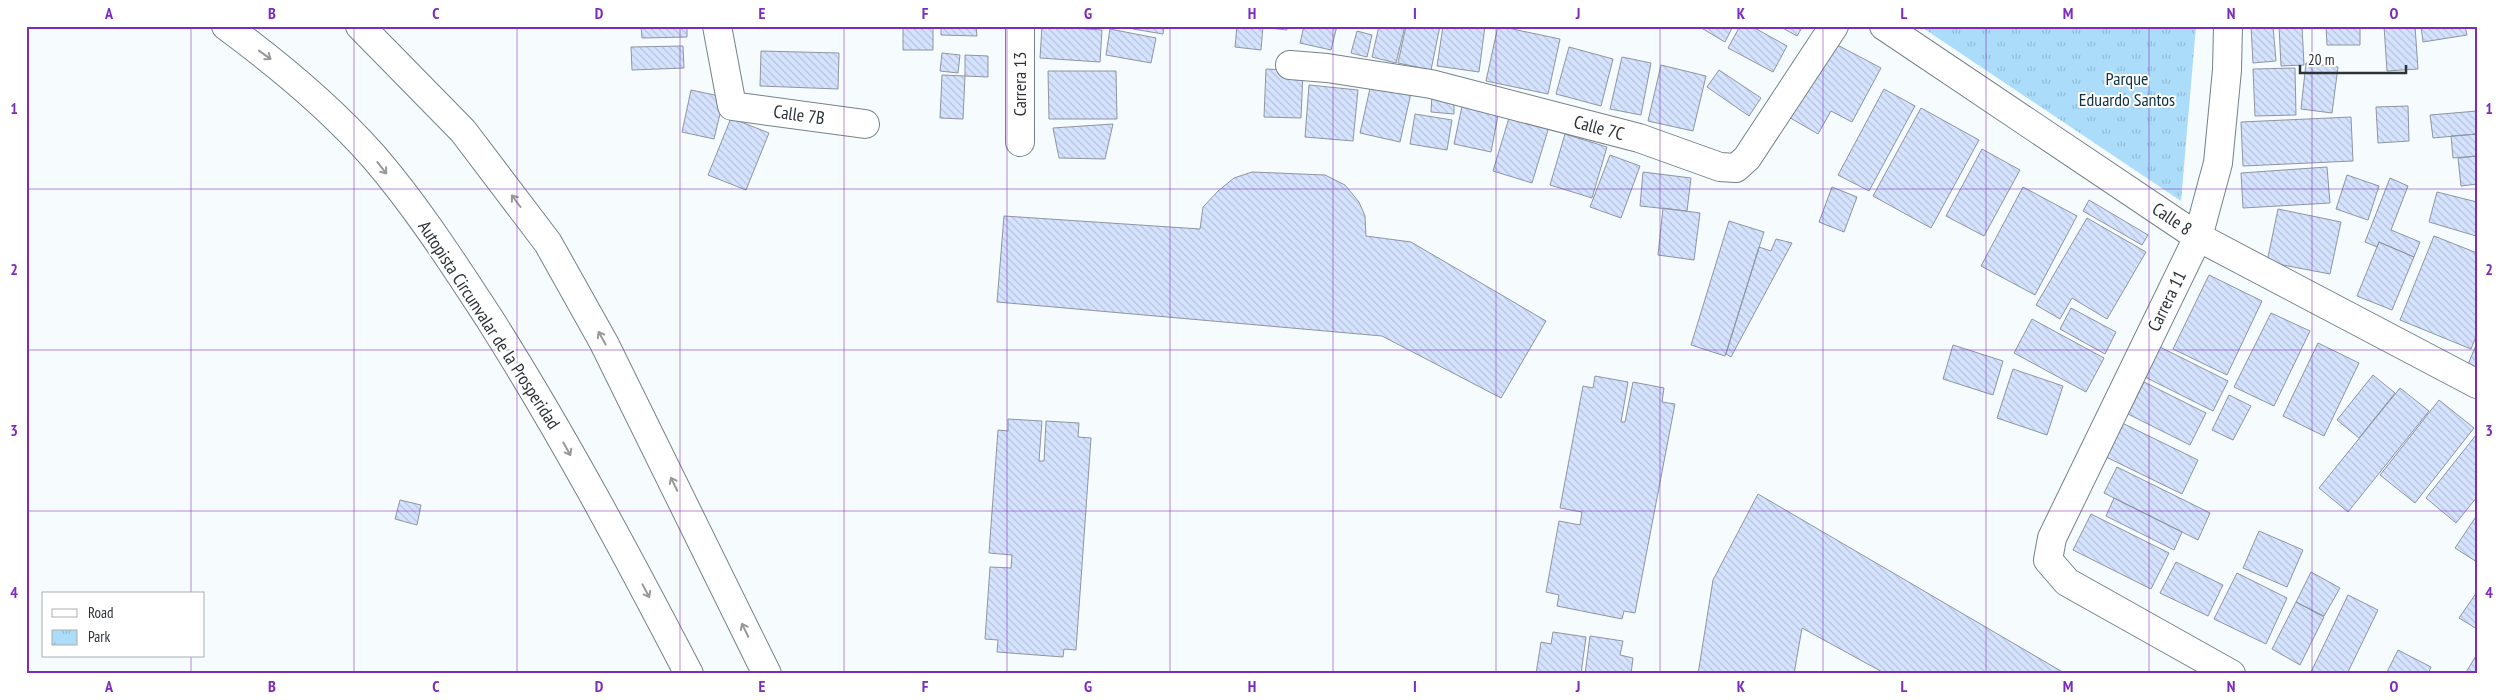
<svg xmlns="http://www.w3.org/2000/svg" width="2503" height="700" viewBox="0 0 2503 700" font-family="'PT Sans Narrow',sans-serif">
<defs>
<pattern id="park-tufts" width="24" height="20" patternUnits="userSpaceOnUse" patternTransform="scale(1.25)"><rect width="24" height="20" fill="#abdcf9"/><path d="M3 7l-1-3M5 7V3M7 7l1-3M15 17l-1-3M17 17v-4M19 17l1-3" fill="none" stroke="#93bdd6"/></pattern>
<pattern id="building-back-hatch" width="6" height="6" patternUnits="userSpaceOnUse" patternTransform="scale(1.25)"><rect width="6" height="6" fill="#d5e3ff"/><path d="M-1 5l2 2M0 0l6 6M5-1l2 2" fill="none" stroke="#b7c3db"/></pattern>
</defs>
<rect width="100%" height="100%" fill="#f6fbfe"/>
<!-- park -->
<path fill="url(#park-tufts)" d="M1920 26H2196L2181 201Z"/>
<!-- building -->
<path fill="url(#building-back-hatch)" stroke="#8f95a1" d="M641 26H687V37L642 38Z
M776 26H834V27L776 28Z
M903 26H933V50H903Z
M941 26H976L977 36 941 35Z
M1042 26 1102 30 1100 62 1040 58Z
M1134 26H1164L1163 34 1133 29Z
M1237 26H1263L1261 50 1235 47Z
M1268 26H1287V30L1268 28Z
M1304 26H1337L1331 50 1300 43Z
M1379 26H1405L1396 63 1372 57Z
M1406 26H1440L1431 70 1398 63Z
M1443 26H1485L1479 72 1437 66Z
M1498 26 1560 39 1548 94 1486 81Z
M1698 26H1733L1725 42Z
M1740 26H1751L1787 46 1773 72 1728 48Z
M1779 26H1803L1797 36Z
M2251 26H2273L2276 61 2253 63Z
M2279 26H2302L2304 65 2281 66Z
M2326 26H2360V45H2327Z
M2384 26H2415L2418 69 2387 71Z
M2421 26H2465L2467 35 2423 42Z
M1110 29 1156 38 1151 63 1106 55Z
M1357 31 1372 35 1367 57 1351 53Z
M1828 40 1881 68 1852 122 1831 111 1818 134 1787 116Z
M683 46 684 68 632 70 631 47Z
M1569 47 1613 59 1601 106 1556 94Z
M761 51 839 53 838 89 760 86Z
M942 53 960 55 958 73 940 71Z
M965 55 988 56V77L965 76Z
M1622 57 1651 63 1641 115 1610 109Z
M2306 63 2338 67 2332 113 2301 109Z
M1661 65 1706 76 1693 131 1648 121Z
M2295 68 2296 115 2255 116 2253 69Z
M1266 69 1303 71 1301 118 1264 117Z
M1719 70 1761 98 1749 116 1707 87Z
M1048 71H1116L1117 119H1049Z
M942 75 965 76 963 119 940 118Z
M1371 84 1411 93 1400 142 1360 133Z
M1309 85 1358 90 1353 141 1305 137Z
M1884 89 1915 106 1869 191 1838 175Z
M691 90 724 97 714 139 682 132Z
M1432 94 1454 95V114L1431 112Z
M1464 97 1500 105 1491 152 1454 144Z
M2408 106 2409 141 2378 143 2376 107Z
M1512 108 1551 120 1532 183 1493 171Z
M1921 108 1979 140 1931 228 1873 196Z
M2477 111V134L2433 138 2430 115Z
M1415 114 1452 120 1447 150 1410 144Z
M2351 117 2353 161 2243 166 2241 122Z
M731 118 769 133 746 190 708 175Z
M1113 124 1105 159 1059 158 1053 128Z
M1565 134 1607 147 1592 198 1550 185Z
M2477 134V156L2453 158 2451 136Z
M1982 149 2020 170 1984 236 1946 216Z
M1610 155 1640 166 1621 218 1590 207Z
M2477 156V184L2461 186 2458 158Z
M2327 167 2330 203 2243 208 2241 173Z
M1252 172 1325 175 1345 185 1359 202 1365 216 1366 236 1411 242 1546 321 1501 398 1382 336 997 302 1004 216 1200 229 1203 207 1218 191 1234 178Z
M1643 172 1691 178 1687 211 1640 206Z
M2347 175 2379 186 2368 220 2336 209Z
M2390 178 2408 186 2391 230 2420 242 2414 257 2379 242 2377 247 2365 242Z
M1832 187 1857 197 1844 232 1819 222Z
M2023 187 2077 216 2035 295 1981 266Z
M2437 192 2477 202 2476 236 2429 222Z
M2089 200 2148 235 2142 245 2083 211Z
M1663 208 1700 213 1694 260 1658 255Z
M2278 209 2341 222 2330 274 2267 262Z
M2087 218 2146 252 2107 319 2072 298 2060 319 2036 305Z
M1729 221 1764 232 1725 356 1691 345Z
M2434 236 2477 253V334L2471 349 2400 320Z
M1776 239 1792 243 1731 357 1726 354 1759 247 1771 251Z
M2379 242 2414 257 2392 310 2357 296Z
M2209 275 2262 301 2227 375 2173 349Z
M2071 308 2116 332 2105 354 2060 329Z
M2271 313 2310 331 2274 406 2234 387Z
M2032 319 2104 358 2086 392 2014 353Z
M2318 343 2359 363 2324 436 2283 416Z
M2477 343V373L2466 369Z
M1953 345 2003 361 1993 395 1943 379Z
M2158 346 2228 381 2213 411 2143 376Z
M2013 369 2063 386 2047 435 1997 418Z
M2373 375 2395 393 2359 438 2337 420Z
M1595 376 1628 382 1621 422H1625L1633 382 1664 388 1662 402 1675 404 1635 613 1624 611 1622 619 1557 606 1559 595 1546 592 1559 521 1580 525 1582 512 1560 508 1583 386 1593 388Z
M2144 382 2206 413 2190 445 2128 414Z
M2400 388 2429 411 2348 512 2319 488Z
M2229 395 2251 406 2233 440 2212 430Z
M2439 400 2474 428 2415 503 2380 475Z
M1008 419 1042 421 1039 461H1044L1046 421 1079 423 1078 437 1091 438 1076 650 1064 649 1063 657 997 652 998 640 985 639 990 567 1011 568 1012 555 989 553 998 430 1008 431Z
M2116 420 2198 460 2182 494 2100 454Z
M2476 435 2477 497 2456 523 2426 498Z
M2117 467 2210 513 2198 540 2104 493Z
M1758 494 2066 674H1886L1802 628 1794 674H1698L1713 580Z
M2114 498 2182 532 2174 550 2106 516Z
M400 500 421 505 417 525 395 519Z
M2091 514 2169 553 2151 589 2073 550Z
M2477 515V562L2455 548Z
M2259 531 2303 550 2287 587 2243 568Z
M2176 562 2223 585 2208 616 2160 593Z
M2311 572 2340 588 2324 616 2296 602Z
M2237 573 2287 598 2266 644 2214 619Z
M2477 592V629L2459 618Z
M2348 595 2378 610 2347 674H2310Z
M2296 602 2324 617 2300 665 2272 649Z
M1553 632 1586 637 1581 674H1536L1541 642 1551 644Z
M1590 636 1623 641 1620 655 1633 658 1631 674H1585Z
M2398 650 2431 667 2428 674H2386Z
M2477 654V674H2465Z"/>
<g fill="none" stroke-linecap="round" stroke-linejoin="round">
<defs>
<path id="minor" d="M717 26 732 106 865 124
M1884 26 2198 237 2477 384
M2228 26 2227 70 2218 163 2198 237 2052 538 2048 560 2067 582 2231 674
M1290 65 1327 68 1431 84 1639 138 1720 167 1736 168 1747 158 1834 26
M1020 142V26"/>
<path id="trunk" d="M226 26C279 65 330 107 374 157 417 207 453 263 489 318 562 433 626 553 689 674
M360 26 463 131 548 243 604 343 767 674"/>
</defs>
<!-- minor casing -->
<use href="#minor" stroke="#768289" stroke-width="30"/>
<!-- trunk casing -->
<use href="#trunk" stroke="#768289" stroke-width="30"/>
<!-- minor -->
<use href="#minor" stroke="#fff" stroke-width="28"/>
<!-- trunk -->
<use href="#trunk" stroke="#fff" stroke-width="28"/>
</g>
<!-- one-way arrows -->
<defs><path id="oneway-shaft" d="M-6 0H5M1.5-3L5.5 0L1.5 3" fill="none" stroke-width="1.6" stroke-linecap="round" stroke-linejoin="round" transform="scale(1.25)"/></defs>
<g stroke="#96989a">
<use href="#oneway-shaft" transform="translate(265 55) rotate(36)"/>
<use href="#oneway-shaft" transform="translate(382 168) rotate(52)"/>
<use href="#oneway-shaft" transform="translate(516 201) rotate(-127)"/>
<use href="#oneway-shaft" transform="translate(602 338) rotate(-119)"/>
<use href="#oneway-shaft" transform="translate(567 449) rotate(61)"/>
<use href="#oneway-shaft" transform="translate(674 484) rotate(-116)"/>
<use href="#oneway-shaft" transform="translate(646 591) rotate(62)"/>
<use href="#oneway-shaft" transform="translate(745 630) rotate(-116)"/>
</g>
<!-- grid -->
<path fill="none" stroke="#7b2cbf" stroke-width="1" stroke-opacity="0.55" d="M191 26V594M354 26V674M517 26V674M680 26V674M844 26V674M1007 26V674M1170 26V674M1333 26V674M1496 26V674M1660 26V674M1823 26V674M1986 26V674M2149 26V674M2312 26V674M26 189H2477M26 350H2477M26 511H2477M191 656V674"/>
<g text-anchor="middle" stroke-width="4" stroke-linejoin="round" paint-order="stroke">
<!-- park labels -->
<g font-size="18" fill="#0b3143" stroke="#fff">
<text x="2127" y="85">Parque<tspan x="2127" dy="21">Eduardo Santos</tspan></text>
</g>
<!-- street labels -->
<g font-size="18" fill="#2c3235" stroke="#fff">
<text transform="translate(1020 84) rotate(-90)" y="6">Carrera 13</text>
<text transform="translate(799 115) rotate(8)" y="6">Calle 7B</text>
<text transform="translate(1599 128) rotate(15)" y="6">Calle 7C</text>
<text transform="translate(2172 219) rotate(34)" y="6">Calle 8</text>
<text transform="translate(2167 301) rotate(-64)" y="6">Carrera 11</text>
<text transform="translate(489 325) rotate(57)" y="6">Autopista Circunvalar de la Prosperidad</text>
</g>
</g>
<!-- border -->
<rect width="2503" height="700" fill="none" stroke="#ffffff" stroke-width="55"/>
<!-- legend -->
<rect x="42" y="592" width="162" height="65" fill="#ffffff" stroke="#abadae"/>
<rect x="52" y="609" width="25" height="8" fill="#ffffff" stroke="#abadae"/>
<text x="88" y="618" font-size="15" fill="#2c3235">Road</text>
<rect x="52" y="630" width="25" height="15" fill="url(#park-tufts)" stroke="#abadae"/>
<text x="88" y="642" font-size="15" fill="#2c3235">Park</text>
<!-- scale -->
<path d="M2300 65v8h106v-8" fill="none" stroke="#2c3235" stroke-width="2.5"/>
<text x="2308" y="65" font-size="15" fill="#2c3235" stroke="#ffffff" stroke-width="4" paint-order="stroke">20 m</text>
<rect x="28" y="28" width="2448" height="644" fill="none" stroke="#7b2cbf" stroke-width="2"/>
<g font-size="16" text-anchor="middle" font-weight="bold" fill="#7b2cbf">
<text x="109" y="19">A</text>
<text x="272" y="19">B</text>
<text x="436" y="19">C</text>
<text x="599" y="19">D</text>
<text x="762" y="19">E</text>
<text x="925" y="19">F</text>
<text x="1088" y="19">G</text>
<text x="1252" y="19">H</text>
<text x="1415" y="19">I</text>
<text x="1578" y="19">J</text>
<text x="1741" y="19">K</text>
<text x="1904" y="19">L</text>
<text x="2068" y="19">M</text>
<text x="2231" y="19">N</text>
<text x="2394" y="19">O</text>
<text x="14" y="114">1</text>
<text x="2489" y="114">1</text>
<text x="14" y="275">2</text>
<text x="2489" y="275">2</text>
<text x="14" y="436">3</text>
<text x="2489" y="436">3</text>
<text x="14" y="598">4</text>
<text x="2489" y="598">4</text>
<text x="109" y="692">A</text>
<text x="272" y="692">B</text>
<text x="436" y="692">C</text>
<text x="599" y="692">D</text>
<text x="762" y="692">E</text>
<text x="925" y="692">F</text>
<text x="1088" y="692">G</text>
<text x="1252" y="692">H</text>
<text x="1415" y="692">I</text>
<text x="1578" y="692">J</text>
<text x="1741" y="692">K</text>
<text x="1904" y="692">L</text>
<text x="2068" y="692">M</text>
<text x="2231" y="692">N</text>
<text x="2394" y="692">O</text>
</g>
</svg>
